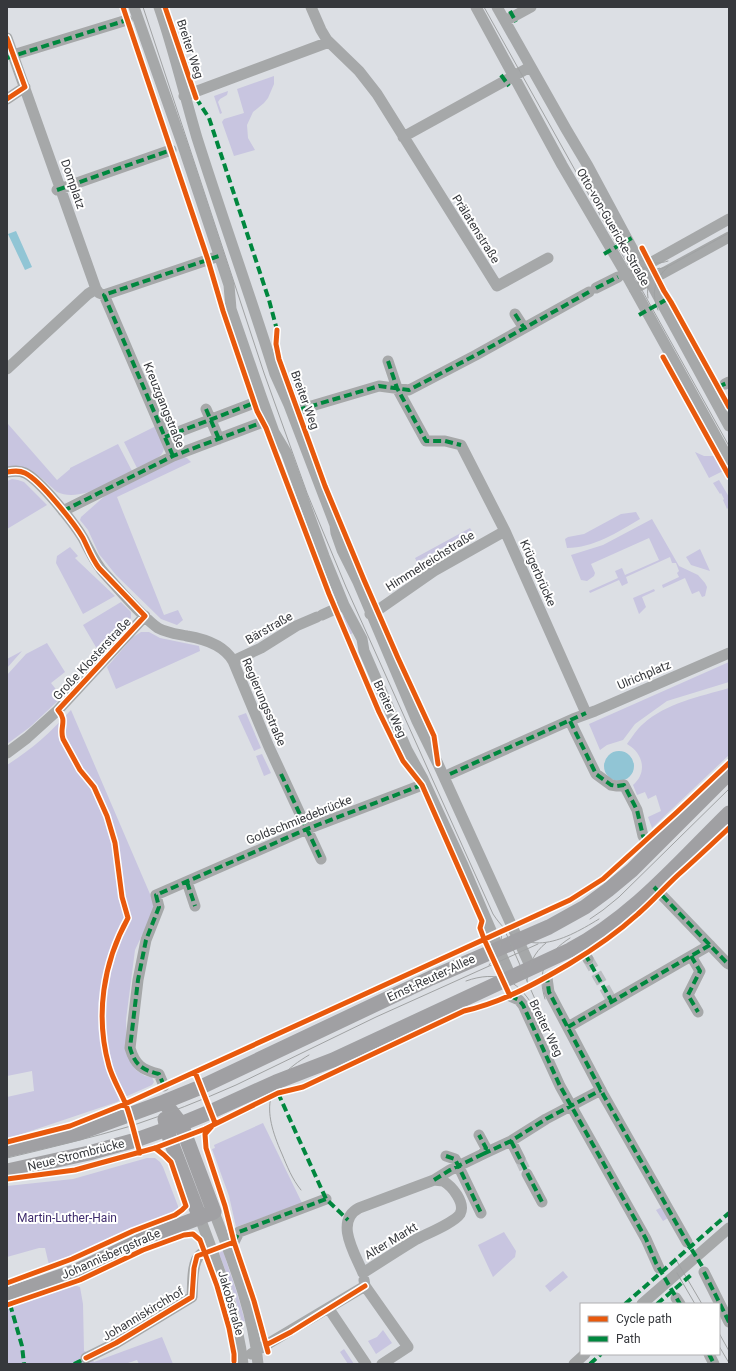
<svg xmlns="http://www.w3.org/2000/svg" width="736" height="1371" viewBox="0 0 736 1371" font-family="Roboto,sans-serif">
<rect width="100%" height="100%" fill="#dcdfe4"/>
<!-- green -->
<path fill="#c8c5e0" d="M274 76V84L268 98 264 103 253 112 247 125 248 138 255 150 234 156 222 122 224 119 244 113 237 89Z
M228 91 227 95 220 99 218 102 222 113 220 114 214 96Z
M7 424H8L57 480 70 469V468L118 444 132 471C112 481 80 503 57 492 42 479 28 462 7 467Z
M158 425C160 431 165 441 164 447 164 459 146 463 137 468L124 442Z
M695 452 704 456H715L723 471 709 478Z
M181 456 187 458 191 462 117 497 164 615 178 610 183 620 177 625 161 619 116 575 99 554 88 530 80 520 81 517 107 494Z
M12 479 18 480 24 482 47 505 7 529V481Z
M719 480 729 497V507L727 509 723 500 724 499 721 493 720 494 713 483Z
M636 512 640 519C618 532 593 548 567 548L565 539 568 537 584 534 621 514Z
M652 519 679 566 698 575 705 583 707 587 705 596 702 597 699 591 692 594 685 578 663 588 662 585 679 577 677 573 679 571 676 563H672L670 557 626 577 628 583 622 586 619 580 590 593 589 591 618 578 615 571 622 568 625 575 659 560 649 538 591 564 595 573 594 576 587 581 581 580 571 555 603 545Z
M470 528 472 531 417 562 415 558Z
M70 547 78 556 75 558 79 562 115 596 83 614 56 563 57 556Z
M700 549 710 571 691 565 686 557Z
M654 589 655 591 642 597 646 607 639 614 633 598Z
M121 602 131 612V618L100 654 83 625Z
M340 614 346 618 353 633 349 635Z
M141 632H149L160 638 199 646 200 651 116 689 107 667 133 637Z
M47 643 65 672 51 683 62 697 30 727 7 744V675L26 654Z
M22 651 7 668V659Z
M729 662V682L667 701 635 724 623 740 607 745 600 750 589 724Z
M729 688V755L652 828 648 817 661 811 656 795 648 799 645 792 637 795 633 785C648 772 643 753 627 744 632 737 637 729 643 724 666 703 699 697 729 688Z
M71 710 153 901 156 914 142 935 135 950 126 1020 127 1052 136 1070 145 1076 152 1077 154 1082 152 1085 125 1097 117 1102 7 1139V1097L34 1091 32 1071 7 1076V765C31 750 51 732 70 711Z
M246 713 261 748 254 751 238 716Z
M262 754 271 773 264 776 256 756Z
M263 1123 302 1203 236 1227 229 1196 212 1149 215 1148 214 1145Z
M147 1158H155L160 1162 163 1167 178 1206V1210L172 1214 128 1230 77 1254 49 1265 45 1248H39L7 1257V1186L73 1179Z
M662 1207 668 1218 663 1221 656 1210Z
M504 1232 516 1251 515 1257 493 1277 478 1245Z
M223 1251 237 1293 245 1321 242 1322 234 1294 219 1253Z
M563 1271 568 1277 550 1292 545 1286Z
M74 1285 80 1287 83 1304 84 1351 89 1353 94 1362 162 1337 173 1364H139L137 1360 125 1364H7V1307Z
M383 1330 392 1343 376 1354 368 1341 377 1337Z
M344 1349 354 1364H348L340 1352Z"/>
<!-- water -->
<path fill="#91c5d5" d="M16 231 32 267 25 270 8 234Z
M604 766a15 15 0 1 1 30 0a15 15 0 1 1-30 0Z"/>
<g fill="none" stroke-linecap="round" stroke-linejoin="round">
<!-- minor-tunnel -->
<path stroke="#bbbec2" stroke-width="11" stroke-dasharray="11 5.5" stroke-linecap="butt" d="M588 959 611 999
M520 1159 527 1174"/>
<!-- minor -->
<path stroke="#a6a8a9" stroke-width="11" d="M134 7 183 146 229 285 231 309 261 396 274 432 286 452 324 556 344 605 362 639 364 651 407 750 423 779 462 863 511 977
M159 7C174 50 184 94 197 138 222 217 250 295 275 374L289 405 335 525 336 533 342 550 358 582 417 721 438 764 531 968
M311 7 321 30 327 40 359 71 377 94 497 286 548 258
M476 7 562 165 627 276 729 460
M497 7 566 129 588 166 654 289 729 426
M505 21 531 7
M7 38 96 289 99 293 104 295
M13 55 127 20
M184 96 329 42
M7 99 25 87
M403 137 530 67
M57 190 171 150
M627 276 729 219
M596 288 618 277
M634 289 729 237
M104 295 173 456
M104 295 219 256
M515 314 524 328
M388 361 397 388 426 441H445L461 445 505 531 586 713
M7 369 88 294 96 289
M725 384 729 382
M206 409 219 439
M298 410 379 386 409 390 476 355 589 292
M165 437 254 403
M7 472C13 471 19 470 25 473 40 480 74 523 83 538 90 551 95 563 105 574 120 590 141 616 158 628 167 633 177 634 187 636 205 639 224 645 233 661L269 747 321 859
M63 511 173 456 263 422
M370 614 378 610 434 571 505 531
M322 615 344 605
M233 661 261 648 296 626 317 617
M570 721 596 774 611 785 617 786 624 785 637 810 643 836 646 841
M7 753 27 738 58 710 145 616
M450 774 573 719 595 711 729 653
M187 882 195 906
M654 887 727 963 729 964
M585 954 588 959
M691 956 700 971 688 995 698 1012
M547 978 549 992 604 1096 687 1242
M510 996 519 1000 523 1005 560 1086 646 1239 659 1268
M568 1027 710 945
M164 1086 159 1074C142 1070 135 1065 130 1048L138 980 146 940 159 907 156 895 307 829 422 785
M511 1141 520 1159
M483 1154 511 1141 546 1119 601 1090
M446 1156 455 1159 481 1213
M527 1174 542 1202
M434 1180 443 1181C452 1186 466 1203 460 1214 454 1223 426 1234 415 1240 397 1251 380 1262 363 1273 355 1254 334 1221 359 1208L434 1180 450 1170 483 1154 486 1148 479 1135
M214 1212C233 1262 253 1311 258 1364
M200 1218C218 1266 237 1313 243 1364
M234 1242 239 1232 326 1199
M704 1272 729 1322
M364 1280 365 1286 408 1347 382 1364
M676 1298 680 1304
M642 1304 729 1228
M329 1309 366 1364
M251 1354 365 1286
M709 1354 714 1364
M86 1358 116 1343 192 1297C193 1286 191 1261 201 1254
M574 1364 585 1354"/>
<!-- major -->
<path stroke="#a0a0a3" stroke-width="15" d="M165 1119 167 1129 171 1142 200 1218
M7 1150 79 1133 164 1102 201 1087 431 978 549 927 585 907 608 890 632 870 729 773
M7 1171 89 1153 136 1140 181 1124 210 1112 276 1082 333 1060 570 950C633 917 679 862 729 813
M7 1295 76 1271 146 1238 214 1212 181 1124 164 1102"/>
<!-- tram -->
<path stroke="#a0a2a3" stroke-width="1" d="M143 7 264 373 307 493 346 587 493 914C523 960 560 943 599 919
M484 7 729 446
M627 252C639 262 653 266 668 261
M625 257C639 269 654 273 671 265L729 233
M648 298C646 286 650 275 659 268
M658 310C651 293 654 279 668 267
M590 919 603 910 619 897 729 789
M505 931 538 1006
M489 965C499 954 503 942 501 928
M466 981C497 970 517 979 533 1006
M527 981C528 966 534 952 546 943
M545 999C536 971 547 953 570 938
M7 1158C49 1148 90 1138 131 1126 167 1114 202 1100 236 1085L376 1017 538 944
M301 1190C292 1179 287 1166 282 1154 262 1109 263 1082 309 1055
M675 1258 702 1304
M677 1273 695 1304
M719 1333 729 1351
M719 1346 729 1363"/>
<!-- quiet -->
<path stroke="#00873e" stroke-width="4" stroke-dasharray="8 4" stroke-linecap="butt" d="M510 11 516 22
M7 58 127 20
M501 75 509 86
M196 98 209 118 269 300 277 330
M57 190 171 150
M604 254 635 236
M596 288 618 277
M515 314 524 328
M639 315 669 298
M388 361 397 388 426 441H445L461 445
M718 387 729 382
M206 409 219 439
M298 410 379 386 409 390 476 355 589 292
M165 437 254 403
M173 456 104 295 219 256
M63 511 173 456 263 422 262 420
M570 721 596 774 611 785 617 786 624 785 637 810 643 836 646 841
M281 774 321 859
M450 774 586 713
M187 882 195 906
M654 887 727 963 729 964
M585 954 612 1002
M691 956 700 971 688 995 698 1012
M550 976 547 978 549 992 604 1096 687 1242 702 1266
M510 996 519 1000 523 1005 560 1086 646 1239 656 1263 680 1304
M568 1027 710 945
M164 1086 159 1074C142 1070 135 1065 130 1048L138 980 146 940 159 907 156 895 307 829 422 785
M278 1093 326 1199 348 1220
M511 1141 542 1202
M483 1154 511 1141 546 1119 601 1090
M446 1156 455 1159 481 1213
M434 1180 450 1170 483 1154 486 1148 479 1135
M234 1242 239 1232 326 1199
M704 1272 729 1322
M10 1304 22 1346 24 1364
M625 1304 729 1213
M657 1304 691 1275
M709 1354 714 1364
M74 1364 88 1357
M590 1364 601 1354"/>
<defs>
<path id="cycleway" d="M123 7 171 150 208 260 223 311 257 411 266 428 329 594 379 712 403 761 422 785 482 921 480 928 484 939 510 996
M165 7 196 98
M7 38 25 87 7 99
M642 248 664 291 671 302 729 407
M277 330 276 344 279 359 325 486 364 580 398 658 434 736 438 764
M663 357 729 476
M7 472C13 471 19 470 25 473 41 481 74 523 83 538 88 548 92 559 99 568L145 616 58 710C68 721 59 727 63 739L80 770 94 787 107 816 115 843 122 897 128 918C103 963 95 1016 109 1066 113 1080 121 1092 126 1105 132 1121 135 1137 140 1153
M195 1072 215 1123
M212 1126 205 1134 206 1148 225 1206 234 1242 254 1301 268 1352
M7 1142 70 1126 125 1104 570 900 603 879 677 812 729 763
M7 1179 75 1170 155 1148 205 1129 278 1093 303 1087 464 1011C503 1002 535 984 569 964 594 949 617 933 638 914 652 902 664 888 678 875 695 860 712 844 729 828
M7 1283 72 1259 133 1231 175 1215 182 1210 186 1206 171 1162 164 1155 155 1148
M7 1305 80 1280 143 1250 184 1235 193 1234 200 1240 217 1286 229 1328 234 1354V1361
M266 1345 291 1332 365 1286
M86 1358 116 1343 192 1297 194 1268 197 1256 234 1242"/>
</defs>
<!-- cycleway casing -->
<use href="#cycleway" stroke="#fff" stroke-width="8"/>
<!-- cycleway -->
<use href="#cycleway" stroke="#e8590c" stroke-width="5"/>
</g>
<g text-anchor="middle" stroke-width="4" stroke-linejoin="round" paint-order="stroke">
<!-- street labels -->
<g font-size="12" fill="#36383c" stroke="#fff">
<text transform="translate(190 49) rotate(72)" y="4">Breiter Weg</text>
<text transform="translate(73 184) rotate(71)" y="4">Domplatz</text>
<text transform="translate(613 227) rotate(60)" y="4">Otto-von-Guericke-Straße</text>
<text transform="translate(476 229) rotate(58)" y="4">Prälatenstraße</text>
<text transform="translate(305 400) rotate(70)" y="4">Breiter Weg</text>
<text transform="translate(164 405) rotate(68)" y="4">Kreuzgangstraße</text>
<text transform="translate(430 561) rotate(-32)" y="4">Himmelreichstraße</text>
<text transform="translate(538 573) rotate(66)" y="4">Krügerbrücke</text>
<text transform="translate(269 628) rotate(-30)" y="4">Bärstraße</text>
<text transform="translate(92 659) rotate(-47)" y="4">Große Klosterstraße</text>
<text transform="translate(644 675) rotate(-23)" y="4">Ulrichplatz</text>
<text transform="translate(264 702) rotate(67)" y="4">Regierungsstraße</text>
<text transform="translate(390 709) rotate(65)" y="4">Breiter Weg</text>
<text transform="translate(299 820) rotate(-22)" y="4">Goldschmiedebrücke</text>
<text transform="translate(431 978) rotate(-25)" y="4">Ernst-Reuter-Allee</text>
<text transform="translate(546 1028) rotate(64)" y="4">Breiter Weg</text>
<text transform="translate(76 1155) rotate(-14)" y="4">Neue Strombrücke</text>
<text transform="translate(391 1241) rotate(-31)" y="4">Alter Markt</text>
<text transform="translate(111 1254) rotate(-24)" y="4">Johannisbergstraße</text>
<text transform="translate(231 1303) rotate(74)" y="4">Jakobstraße</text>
<text transform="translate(143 1314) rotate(-31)" y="4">Johanniskirchhof</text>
</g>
<!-- park labels -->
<g font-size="12" fill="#3e2b6c" stroke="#fff">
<text x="67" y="1222">Martin-Luther-Hain</text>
</g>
</g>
<!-- border -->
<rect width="736" height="1371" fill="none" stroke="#36383c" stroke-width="16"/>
<!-- legend -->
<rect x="580" y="1303" width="140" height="52" fill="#ffffff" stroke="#afafb1"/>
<rect x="588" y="1316" width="20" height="6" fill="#e8590c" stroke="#afafb1"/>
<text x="616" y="1323" font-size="12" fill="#36383c">Cycle path</text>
<rect x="588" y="1336" width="20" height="6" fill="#00873e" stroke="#afafb1"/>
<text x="616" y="1343" font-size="12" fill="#36383c">Path</text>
</svg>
